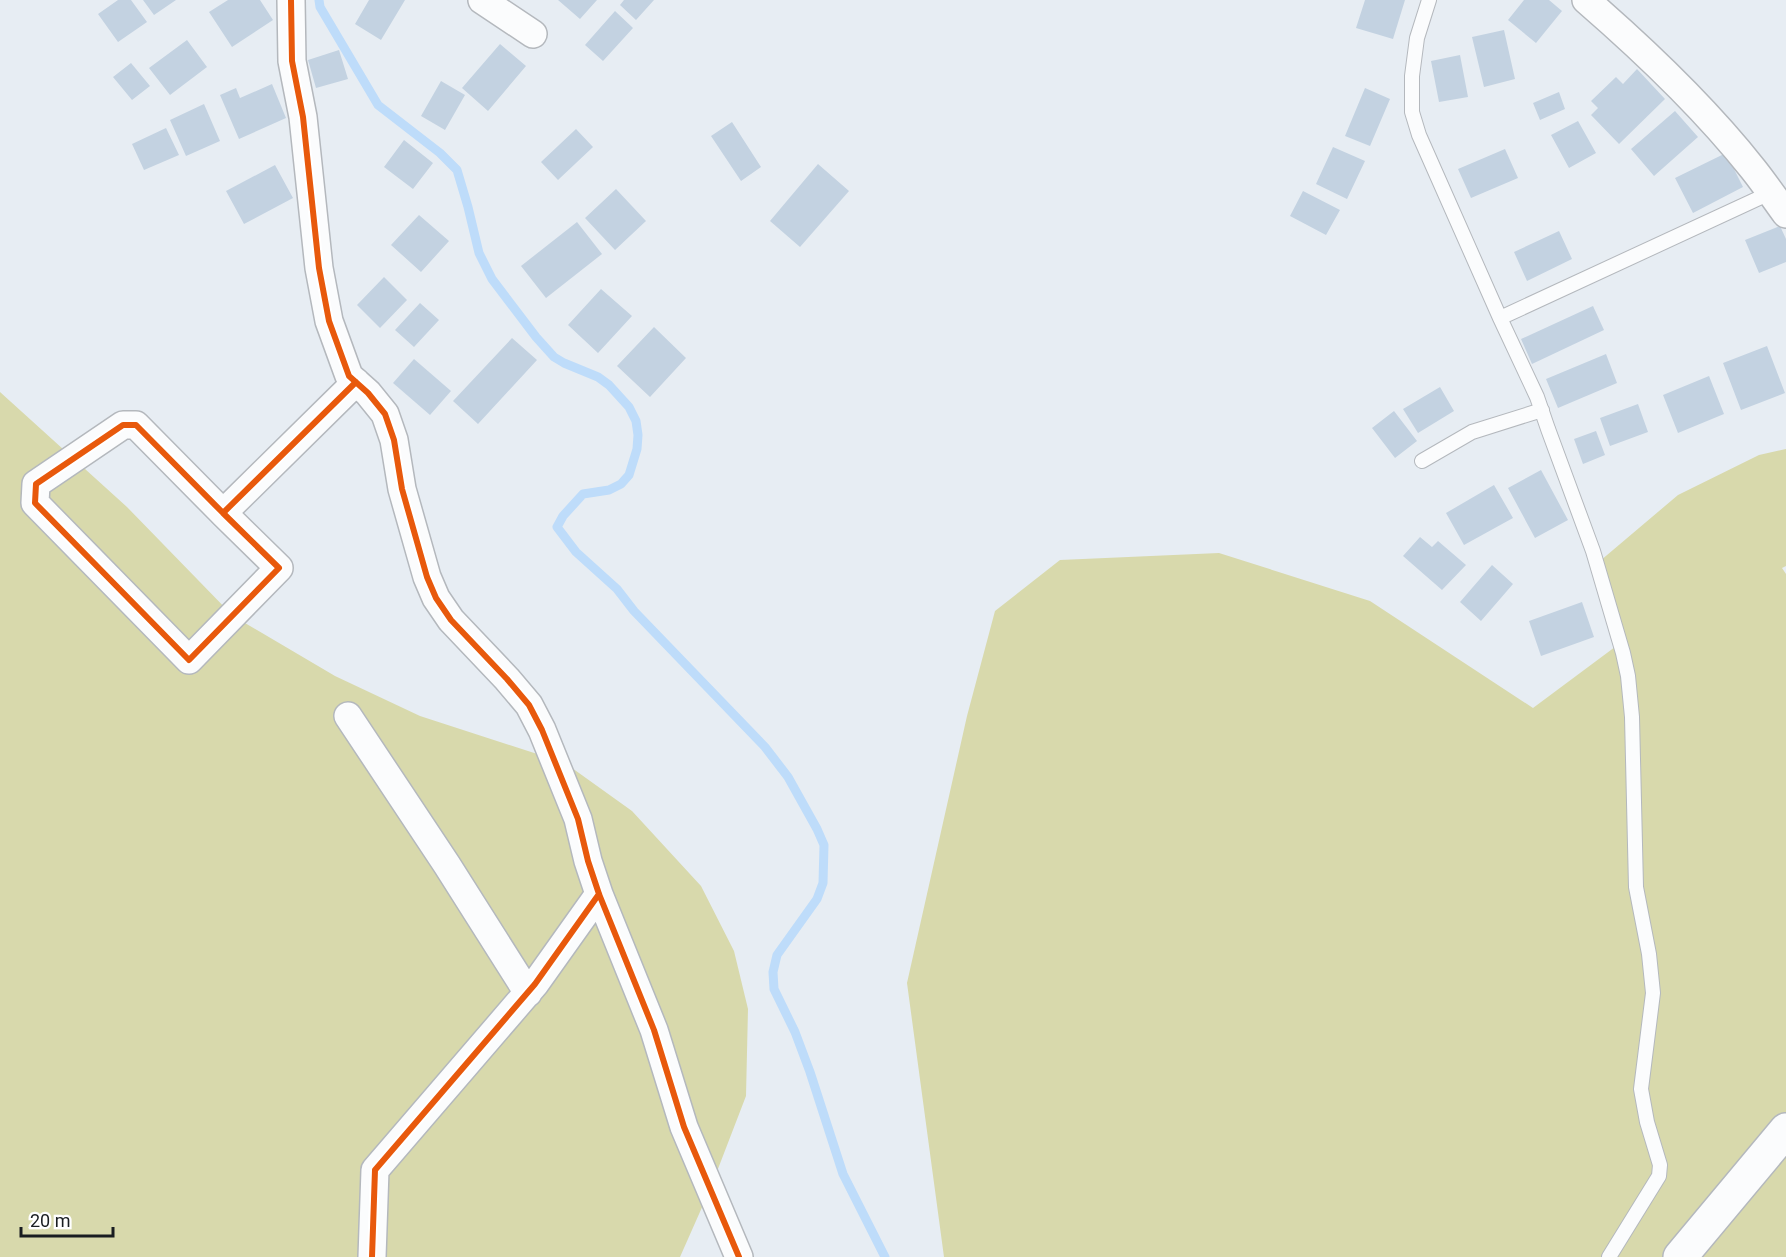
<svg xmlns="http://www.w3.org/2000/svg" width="1786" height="1257" viewBox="0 0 1786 1257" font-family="Roboto,sans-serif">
<rect width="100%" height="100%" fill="#e7edf3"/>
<!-- green -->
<path fill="#d8d9ac" d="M0 392 127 507 233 616 335 676 420 716 565 763 632 811 701 886 734 951 748 1009 746 1096 711 1187 680 1257H0Z
M1786 449V566L1782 568 1786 574V1257H944L907 983 967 716 995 611 1060 560 1219 553 1370 601 1533 708 1619 644 1600 561 1678 495 1759 455Z"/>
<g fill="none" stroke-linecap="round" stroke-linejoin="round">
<!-- stream -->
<path stroke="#bedcfa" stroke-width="9" d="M319 0 320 7 378 105 440 153 457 170 468 207 479 253 492 279 536 337 554 357 564 363 598 377 609 385 629 407 636 421 638 435 637 449 629 475 621 484 609 490 583 494 563 516 557 527 576 552 617 589 634 611 765 747 788 777 817 829 824 845 823 883 817 899 777 955 773 972 774 989 795 1032 810 1072 843 1174 885 1257"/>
</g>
<!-- building -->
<path fill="#c3d2e1" d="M118 0H131L147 22 118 42 98 14Z
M143 0H176L154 15Z
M228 0H260L273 20 232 47 209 12Z
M369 0H405L381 40 355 24Z
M558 0H597L580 19Z
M624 0H654L636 20 620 5Z
M1365 0H1405L1393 39 1356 28Z
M1524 0H1549L1562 11 1536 43 1508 20Z
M615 11 633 28 603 61 585 45Z
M1504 30 1515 79 1484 87 1472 37Z
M187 40 207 67 170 95 149 68Z
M500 44 526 66 488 111 462 88Z
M339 50 348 79 316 88 308 60Z
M1460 55 1468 97 1439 102 1431 61Z
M131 63 150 86 132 100 113 77Z
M1637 69 1665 99 1619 144 1591 115 1598 108 1591 101 1616 77 1623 84Z
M441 81 465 95 445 130 421 116Z
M272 84 286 118 239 139 220 95 236 88 240 98Z
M1365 88 1390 99 1370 146 1345 136Z
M1559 92 1565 109 1540 120 1533 103Z
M204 104 220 141 186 156 170 120Z
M1675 111 1698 137 1654 176 1631 149Z
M1578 121 1596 153 1569 168 1551 135Z
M732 122 761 167 741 181 711 136Z
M166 128 179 155 144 170 132 144Z
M576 129 593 147 558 180 541 162Z
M404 140 433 163 413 189 384 167Z
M1333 147 1365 161 1347 199 1316 184Z
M1505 149 1518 178 1471 198 1458 169Z
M1726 153 1743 187 1693 213 1675 178Z
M818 164 849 191 800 247 770 221Z
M275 165 293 198 244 224 226 191Z
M616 189 646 221 615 250 585 218Z
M1303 191 1340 210 1326 235 1290 216Z
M419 215 449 241 421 272 391 245Z
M577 222 602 254 546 298 521 266Z
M1780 226 1786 239V262L1759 273 1745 240Z
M1559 231 1572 259 1527 281 1514 252Z
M384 277 407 300 380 328 357 305Z
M601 289 632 316 598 353 568 325Z
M420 303 439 320 414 347 395 330Z
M1593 306 1604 330 1532 364 1521 339Z
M654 327 686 358 650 397 617 366Z
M512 338 537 360 478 424 453 401Z
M1767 346 1785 393 1741 410 1723 363Z
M1606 354 1617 383 1558 408 1546 379Z
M414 359 451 391 430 415 393 383Z
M1709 376 1724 414 1678 433 1663 395Z
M1440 387 1454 411 1418 433 1403 409Z
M1638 404 1648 432 1610 446 1600 418Z
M1394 411 1417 441 1395 458 1372 428Z
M1596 431 1605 455 1583 464 1574 439Z
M1541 470 1568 520 1535 538 1508 488Z
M1494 485 1513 518 1464 545 1446 513Z
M1420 537 1432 547 1438 541 1466 565 1442 590 1403 556Z
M1492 565 1513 584 1481 621 1460 602Z
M1582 602 1594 637 1541 656 1529 621Z"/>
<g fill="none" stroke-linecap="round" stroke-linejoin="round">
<defs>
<path id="lane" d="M1429 0 1417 38 1412 76V112L1419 135 1500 318 1537 397 1548 429 1593 551 1623 653 1628 676 1632 717 1636 887 1649 954 1653 993 1641 1089 1647 1122 1660 1165 1659 1176 1609 1257
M1500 318 1770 193
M1422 461 1472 432 1542 410"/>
<path id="street" d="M291 0 292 61 303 117 319 268 329 321 349 376 368 393 385 414 394 440 402 489 427 577 436 598 451 620 507 679 529 705 542 730 578 819 588 861 599 894 654 1030 684 1127 739 1257
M482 0 533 34
M1586 0C1646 52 1704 107 1753 169 1765 184 1775 199 1786 214
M223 513 279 568 189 660 35 503 36 484 123 425H136L223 513 356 382
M348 716 447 865 528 993
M372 1257 375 1170 535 984 599 894"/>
<path id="secondary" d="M1680 1257 1786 1130"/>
</defs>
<!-- lane casing -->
<use href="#lane" stroke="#b4b8bd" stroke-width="16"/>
<!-- street casing -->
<use href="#street" stroke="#b4b8bd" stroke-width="30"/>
<!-- secondary casing -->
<use href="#secondary" stroke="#b4b8bd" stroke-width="36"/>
<!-- lane -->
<use href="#lane" stroke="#fbfcfd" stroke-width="14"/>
<!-- street -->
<use href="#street" stroke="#fbfcfd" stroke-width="27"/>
<!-- secondary -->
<use href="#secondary" stroke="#fbfcfd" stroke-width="33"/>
<defs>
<path id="cycleway" d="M291 0 292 61 303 117 319 268 329 321 349 376 368 393 385 414 394 440 402 489 427 577 436 598 451 620 507 679 529 705 542 730 578 819 588 861 599 894 654 1030 684 1127 739 1257
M223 513 279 568 189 660 35 503 36 484 123 425H136L223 513 356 382
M372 1257 375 1170 535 984 599 894"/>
</defs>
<!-- cycleway casing -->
<use href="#cycleway" stroke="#fff" stroke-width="10"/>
<!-- cycleway -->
<use href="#cycleway" stroke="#e8590c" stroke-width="6"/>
</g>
<!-- scale -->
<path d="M21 1227v9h92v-9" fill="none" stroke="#191d21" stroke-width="3"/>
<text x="30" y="1227" font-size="18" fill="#191d21" stroke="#ffffff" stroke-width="4.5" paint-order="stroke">20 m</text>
</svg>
